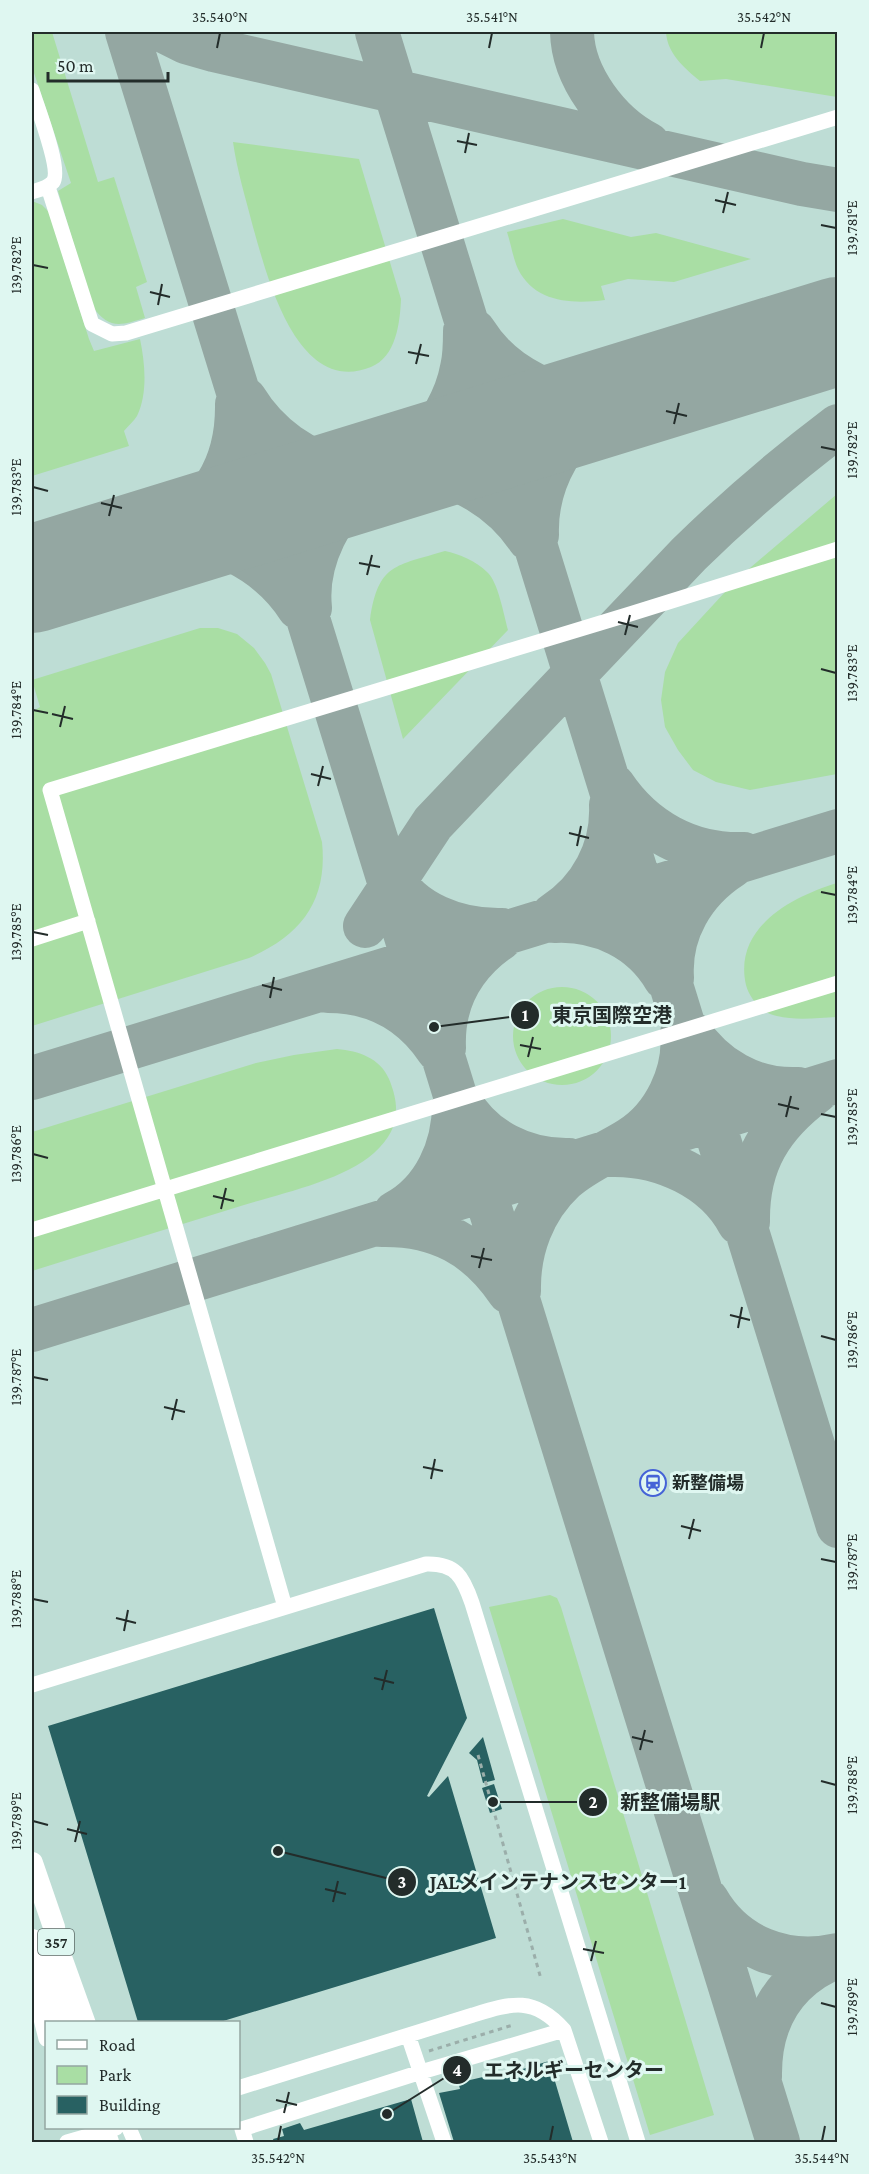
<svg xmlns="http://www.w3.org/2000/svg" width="869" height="2174" viewBox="0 0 869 2174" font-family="'Crimson Pro','Noto Sans JP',serif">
<rect width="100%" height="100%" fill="#d2eae4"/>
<!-- built -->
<path fill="#beddd5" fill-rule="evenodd" d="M32 32H837V2142H32ZM46 2022H238V2128H46Z"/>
<!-- green -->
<path fill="#a9dea4" d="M32 32H52L98 182 114 177 147 282 136 287 145 318C119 326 109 329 92 306L58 191 71 183 32 67Z
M666 32H837V97L726 79 700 81C684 68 667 53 666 32Z
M233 142 359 159 401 299C400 323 396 357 371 367 297 397 267 276 253 227 246 199 237 171 233 142Z
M32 201 42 205 49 212 89 339 94 351 140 339C145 363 148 393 137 416 134 421 128 426 124 431L129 446 32 476Z
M563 219 631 237 656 233 751 259 674 282 628 279 601 286 605 300C572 304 535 303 518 269 513 258 511 244 507 232Z
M837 494V774L750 790 716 782 693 770 678 750 665 727 661 700 665 672 678 643 737 579Z
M445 551C459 554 476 561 487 572 498 581 504 616 508 630L403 739 370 620C378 563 396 566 445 551Z
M200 628H218L237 634 254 648 265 663 271 674 322 842C328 901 301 935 249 958L32 1026V712L40 707 32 680Z
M837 883V1017C816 1018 793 1021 773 1015 761 1012 749 997 746 985 733 928 791 897 837 883Z
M513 1036a49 49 0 1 1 98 0a49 49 0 1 1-98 0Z
M337 1049C359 1051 380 1058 389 1079 401 1108 399 1131 374 1153 344 1180 283 1193 244 1205 173 1227 102 1249 32 1271V1132L256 1063 294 1055Z
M550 1595 557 1598 561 1607 714 2115 650 2135 489 1607Z"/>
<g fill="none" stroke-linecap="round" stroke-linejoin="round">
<!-- taxiway -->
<path stroke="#94a7a2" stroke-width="44" d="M127 32 778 2142
M166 32 186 42 214 50 802 184 838 190
M377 32 838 1526
M572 32C573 77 609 124 648 144
M474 331C504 379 557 402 613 400
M245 399C267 435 304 463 347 470 369 473 390 469 411 470 460 473 503 500 529 539
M537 535C535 480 566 429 613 400
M155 541C209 508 238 469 237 404
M32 594C55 583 79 573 103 562 119 554 136 546 154 541 209 527 270 563 299 608
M310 608C305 560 332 508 370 480 384 469 403 464 416 451 438 431 457 397 462 368 465 356 465 344 465 331
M613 785C643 830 690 856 744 854
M389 873C410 914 459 931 502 930
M553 915C591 891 613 849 611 805
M555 921C600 919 642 939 665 978
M365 926 433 823 689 554C736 508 785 466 838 426
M672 978C669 932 693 891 732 866
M328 991C375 991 412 1011 438 1050
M689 1031C714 1068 752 1091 798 1089
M444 1048C442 1002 463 964 501 938
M32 1078 838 831
M460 1101C482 1140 525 1161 569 1160
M612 1155C661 1154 715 1178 739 1223
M395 1213C435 1192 454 1147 454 1104
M748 1222C747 1163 771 1125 817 1091
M382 1225C438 1224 478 1246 509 1292
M519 1291C518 1250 533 1209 564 1180 584 1162 608 1153 630 1139 664 1118 686 1073 682 1033
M32 1330 838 1081
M707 1900C734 1947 785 1967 838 1955
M760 2077C759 2020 785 1977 838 1956"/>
<!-- runway -->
<path stroke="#94a7a2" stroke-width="108" d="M32 579 838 331"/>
</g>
<!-- building -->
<path fill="#286162" d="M434 1608 467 1718 427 1796 429 1797 448 1776 496 1938 220 2022H138L48 1726Z
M483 1737 495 1780 483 1783 477 1760 469 1753Z
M494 1784 502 1809 490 1813 482 1788Z
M549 2061 573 2142H454L439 2093 460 2089 459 2085 470 2080 483 2077H496Z
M411 2099 423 2142H274L273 2139 284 2136 282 2129 300 2123 304 2130Z"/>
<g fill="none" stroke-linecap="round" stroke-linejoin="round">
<!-- path -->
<path stroke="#9baeaa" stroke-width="3" stroke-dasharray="4.5 4.5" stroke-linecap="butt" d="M478 1755 541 1979
M429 2051 513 2025"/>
<!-- minor -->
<path stroke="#fff" stroke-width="15" d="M32 90C37 107 62 170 53 182 48 188 38 190 32 192
M48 187 92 324 112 334 126 333 838 117
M32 939 88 921
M32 1230 838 983
M285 1607 50 790 630 614 838 549
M32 1685 426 1564C456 1563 463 1577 472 1603L638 2142
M65 1958 88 2022
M32 1983 46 2039
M408 2035 444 2142
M238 2088 473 2015C512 2003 534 1996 564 2030L601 2142
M129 2128 135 2142
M67 2142 116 2128
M246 2142 242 2129 421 2072 564 2030"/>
<!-- highway -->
<path stroke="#fff" stroke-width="22" d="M32 1863 54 1927 62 1994 71 2022
M32 1940 54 2012
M103 2128 108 2142"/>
</g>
<!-- ticks -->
<path fill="none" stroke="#232c2a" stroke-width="2" d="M217 48 220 33M489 48 492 33M761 48 764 33M457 141 477 145M465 153 469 133M715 200 736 205M723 213 728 192M821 225 836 228M33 265 48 268M150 292 170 297M158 305 162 284M408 352 429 356M416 364 421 344M666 411 687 416M674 424 679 403M821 447 836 450M33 487 48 491M101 503 122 508M109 516 114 495M359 563 380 567M367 575 372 555M618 622 638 627M625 635 630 615M821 669 836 673M33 710 48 713M52 714 73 719M60 727 65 706M311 774 331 779M318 786 323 766M569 833 589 838M577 846 581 826M821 892 836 895M33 932 48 935M262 985 282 990M270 998 274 977M520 1045 541 1049M528 1057 533 1037M778 1104 799 1109M821 1114 836 1117M786 1117 791 1096M33 1154 48 1158M213 1196 234 1201M221 1209 226 1188M471 1256 492 1260M479 1268 484 1248M730 1315 750 1320M738 1328 742 1307M821 1336 836 1340M33 1377 48 1380M164 1407 185 1412M172 1420 177 1399M423 1467 443 1471M431 1479 435 1459M681 1526 701 1531M689 1539 694 1519M821 1559 836 1562M33 1599 48 1602M116 1618 136 1623M124 1631 128 1610M374 1678 394 1683M382 1690 387 1670M632 1737 653 1742M640 1750 645 1730M821 1781 836 1785M33 1821 48 1825M67 1829 87 1834M75 1842 80 1821M325 1889 346 1894M333 1902 338 1881M583 1949 604 1953M591 1961 596 1941M821 2003 836 2007M276 2100 297 2105M284 2113 289 2092M278 2141 281 2126M550 2141 553 2126M822 2141 825 2126"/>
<!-- icons -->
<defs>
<symbol id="station-ring" viewBox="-11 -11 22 22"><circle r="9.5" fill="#dff7f1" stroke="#4563d7" stroke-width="1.5"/><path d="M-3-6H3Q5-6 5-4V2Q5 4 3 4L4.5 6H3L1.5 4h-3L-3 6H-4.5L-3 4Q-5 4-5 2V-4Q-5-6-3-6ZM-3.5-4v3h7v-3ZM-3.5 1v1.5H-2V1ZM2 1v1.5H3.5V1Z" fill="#4563d7"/></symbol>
</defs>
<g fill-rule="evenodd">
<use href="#station-ring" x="638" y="1468" width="30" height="30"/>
</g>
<g text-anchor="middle" stroke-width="6" stroke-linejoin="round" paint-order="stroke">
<!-- shield labels -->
<rect fill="#dff7f1" stroke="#5b6966" stroke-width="1.5" x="38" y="1929" width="36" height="26" rx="4.5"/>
<g font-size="16" font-weight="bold" fill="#232c2a">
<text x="56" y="1948">357</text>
</g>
<!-- poi labels -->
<g font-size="18" font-weight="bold" fill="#232c2a" stroke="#dff7f1" text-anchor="start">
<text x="672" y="1489">新整備場</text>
</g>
</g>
<!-- callouts -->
<path fill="none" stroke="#232c2a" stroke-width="2" d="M434 1027L525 1015M493 1802L593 1802M278 1851L402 1882M387 2114L457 2070"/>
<g fill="#232c2a" stroke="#dff7f1" stroke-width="2">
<circle cx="434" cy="1027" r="6"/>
<circle cx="493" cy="1802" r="6"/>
<circle cx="278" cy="1851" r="6"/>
<circle cx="387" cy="2114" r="6"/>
<circle cx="525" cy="1015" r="15"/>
<circle cx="593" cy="1802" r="15"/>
<circle cx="402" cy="1882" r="15"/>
<circle cx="457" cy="2070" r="15"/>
</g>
<g font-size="18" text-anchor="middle" font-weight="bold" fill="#fff">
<text x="525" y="1021">1</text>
<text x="593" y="1808">2</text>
<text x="402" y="1888">3</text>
<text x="457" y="2076">4</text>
</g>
<g font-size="20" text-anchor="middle" font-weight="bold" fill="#232c2a" stroke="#dff7f1" stroke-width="6" stroke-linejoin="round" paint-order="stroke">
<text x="612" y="1022">東京国際空港</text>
<text x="670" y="1809">新整備場駅</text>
<text x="558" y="1889">JALメインテナンスセンター1</text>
<text x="574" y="2077">エネルギーセンター</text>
</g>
<!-- border -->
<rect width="869" height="2174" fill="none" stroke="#dff7f1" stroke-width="66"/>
<!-- legend -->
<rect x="45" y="2021" width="195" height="108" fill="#dff7f1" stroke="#94a6a1" stroke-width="1.5"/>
<rect x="57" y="2040" width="30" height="9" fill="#ffffff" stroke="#94a6a1" stroke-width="1.5"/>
<text x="99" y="2051" font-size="18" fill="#232c2a">Road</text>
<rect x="57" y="2066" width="30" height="18" fill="#a9dea4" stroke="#94a6a1" stroke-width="1.5"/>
<text x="99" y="2081" font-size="18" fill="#232c2a">Park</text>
<rect x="57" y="2096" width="30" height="18" fill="#286162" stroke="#94a6a1" stroke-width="1.5"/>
<text x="99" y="2111" font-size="18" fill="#232c2a">Building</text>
<!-- scale -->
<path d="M48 72v9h120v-9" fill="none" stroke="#232c2a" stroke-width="3"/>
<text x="57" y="72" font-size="18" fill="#232c2a" stroke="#dff7f1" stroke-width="4.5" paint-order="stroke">50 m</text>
<rect x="33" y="33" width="803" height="2108" fill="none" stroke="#232c2a" stroke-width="2"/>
<g font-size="15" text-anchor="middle" fill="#232c2a">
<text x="220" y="22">35.540°N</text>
<text x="492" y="22">35.541°N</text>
<text x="764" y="22">35.542°N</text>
<text transform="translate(852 228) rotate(-90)" y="5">139.781°E</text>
<text transform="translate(16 265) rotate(-90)" y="5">139.782°E</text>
<text transform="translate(852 450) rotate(-90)" y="5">139.782°E</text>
<text transform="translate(16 487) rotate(-90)" y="5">139.783°E</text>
<text transform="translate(852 673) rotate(-90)" y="5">139.783°E</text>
<text transform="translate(16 710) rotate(-90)" y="5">139.784°E</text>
<text transform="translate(852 895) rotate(-90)" y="5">139.784°E</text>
<text transform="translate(16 932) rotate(-90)" y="5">139.785°E</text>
<text transform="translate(852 1117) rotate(-90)" y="5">139.785°E</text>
<text transform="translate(16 1154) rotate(-90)" y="5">139.786°E</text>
<text transform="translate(852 1340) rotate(-90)" y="5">139.786°E</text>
<text transform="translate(16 1377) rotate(-90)" y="5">139.787°E</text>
<text transform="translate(852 1562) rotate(-90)" y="5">139.787°E</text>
<text transform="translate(16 1599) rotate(-90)" y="5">139.788°E</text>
<text transform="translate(852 1785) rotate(-90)" y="5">139.788°E</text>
<text transform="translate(16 1821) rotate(-90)" y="5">139.789°E</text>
<text transform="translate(852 2007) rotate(-90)" y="5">139.789°E</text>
<text x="278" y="2163">35.542°N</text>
<text x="550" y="2163">35.543°N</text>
<text x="822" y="2163">35.544°N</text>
</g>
</svg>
